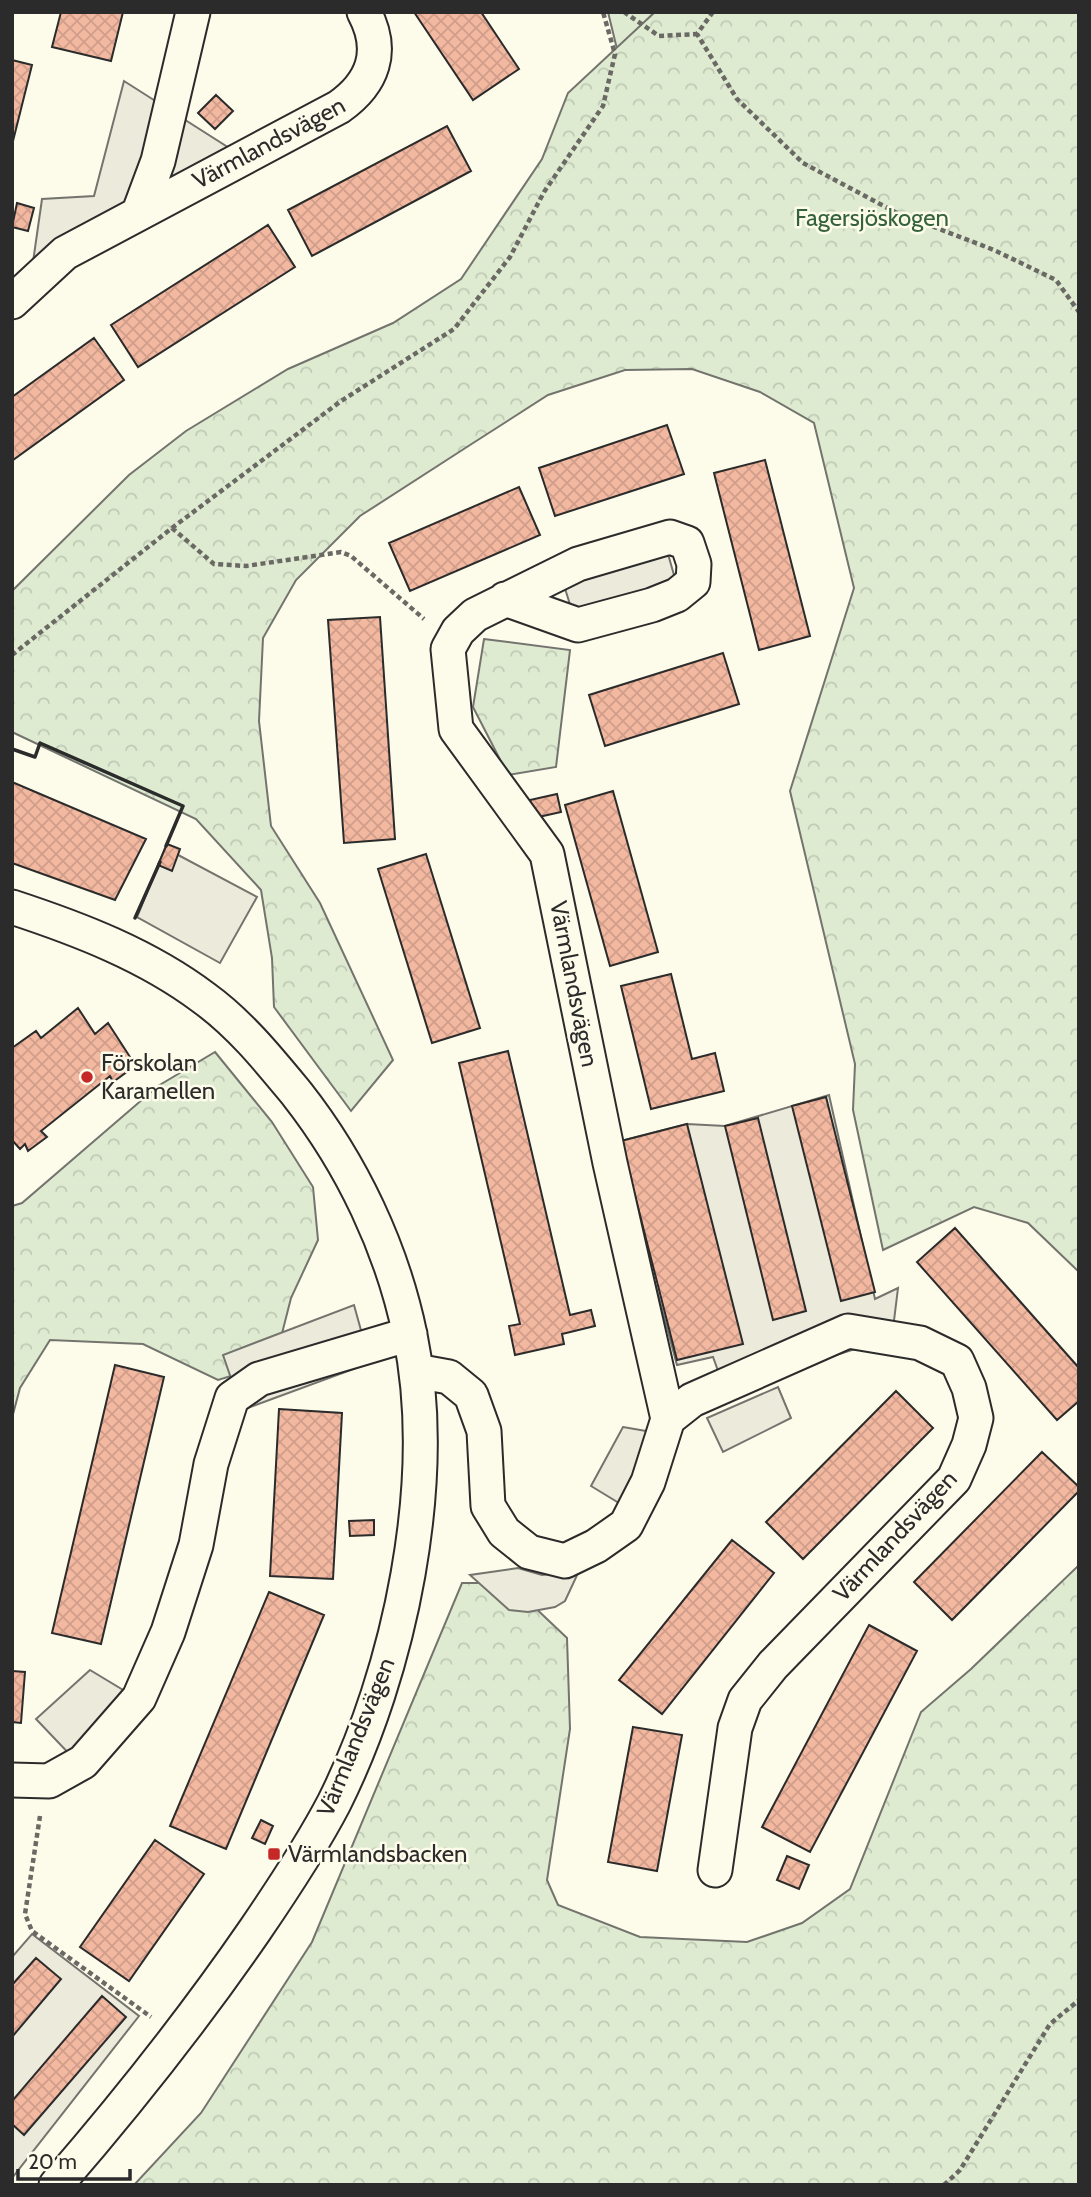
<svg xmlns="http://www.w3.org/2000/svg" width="1091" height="2197" viewBox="0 0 1091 2197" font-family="Cabin,sans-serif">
<defs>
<pattern id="forest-crowns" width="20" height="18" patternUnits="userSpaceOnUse" patternTransform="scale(1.75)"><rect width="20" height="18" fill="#deebd1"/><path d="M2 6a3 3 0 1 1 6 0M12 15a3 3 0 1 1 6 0" fill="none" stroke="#bfcab4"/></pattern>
<pattern id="building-cross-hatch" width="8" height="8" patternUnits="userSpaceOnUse" patternTransform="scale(1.75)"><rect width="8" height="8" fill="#f2b8a0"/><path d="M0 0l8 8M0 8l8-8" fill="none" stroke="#d09e8a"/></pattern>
</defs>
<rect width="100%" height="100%" fill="#fdfbea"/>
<!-- green -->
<path fill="#deebd1" stroke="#74746e" stroke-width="2" d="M608 12H655L617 49Z"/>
<!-- forest -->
<path fill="url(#forest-crowns)" stroke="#74746e" stroke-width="2" d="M655 12H1079V1272L1028 1223 974 1207 883 1250 853 1110 855 1064 790 791 854 588 814 423 760 392 692 369 625 370 548 395 470 445 360 516 296 580 263 638 259 721 271 826 320 903 393 1060 351 1111 274 1007 272 958 261 890 196 819 12 732V591L129 475 186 431 288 369 393 323 461 279 542 159 568 93Z
M484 639 570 650 556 767 508 775 473 707Z
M215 1052 272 1122 313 1187 318 1240 291 1298 276 1357 244 1372 218 1380 143 1344 50 1340 20 1388 12 1418V1206L22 1203 158 1086Z
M1079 1565V2185H134L201 2113 312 1942 462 1583H509L567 1638 570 1729 547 1880 558 1905 640 1937 747 1942 802 1923 850 1889 921 1712 971 1669Z"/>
<!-- parking -->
<path fill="#eceadb" stroke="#74746e" stroke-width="2" d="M124 81 237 153 31 276 42 199 94 196Z
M666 547 676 582 573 614 562 579Z
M165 848 257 897 220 963 137 917Z
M829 1095 875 1299 898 1288 891 1345 855 1349 725 1390 713 1357 677 1365 617 1142 687 1124 725 1126Z
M354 1305 370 1363 242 1410 223 1355Z
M778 1387 791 1418 723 1452 707 1418Z
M623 1427 675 1436 642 1517 591 1486Z
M518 1568 542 1575 579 1571 565 1601 555 1607 528 1612 509 1610 470 1575Z
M90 1670 133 1696 76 1761 36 1719Z
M32 1934 139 2016 12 2178V1957Z"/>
<!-- building -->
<path fill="url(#building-cross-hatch)" stroke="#2b2b2b" stroke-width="2" d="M61 12H123L111 61 52 47Z
M414 12H481L519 69 473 100Z
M12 60 32 65 12 145Z
M216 95 233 111 215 129 198 113Z
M447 126 471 171 312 256 288 210Z
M17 203 34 208 28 231 12 227Z
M268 225 295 267 138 367 111 325Z
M94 338 124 380 13 460 12 397Z
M667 425 684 474 555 516 539 468Z
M765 460 810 636 759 650 714 473Z
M519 487 540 535 410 591 389 543Z
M380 617 395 839 344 843 328 620Z
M723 653 739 704 605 746 589 695Z
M12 782 146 839 115 900 12 863Z
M613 791 658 952 610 966 565 805Z
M557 794 561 812 534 818 530 800Z
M167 844 180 849 172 871 158 865Z
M426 854 480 1028 432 1043 378 869Z
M671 974 692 1059 715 1053 724 1091 651 1109 621 986Z
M78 1008 95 1034 108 1023 132 1060 128 1064 131 1069 113 1082 110 1076 41 1131 47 1137 28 1151 25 1144 20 1149 12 1140V1048L36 1031 41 1038Z
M508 1051 570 1315 591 1310 595 1326 562 1334 564 1344 515 1355 509 1326 520 1324 459 1063Z
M826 1097 875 1292 841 1301 792 1106Z
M758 1118 806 1311 773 1320 725 1126Z
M687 1124 743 1344 677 1360 621 1141Z
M955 1228 1079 1368V1401L1057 1420 917 1262Z
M115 1365 164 1377 101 1644 52 1633Z
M896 1391 933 1428 803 1559 766 1522Z
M279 1409 342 1413 333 1579 270 1576Z
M1042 1452 1079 1487V1491L952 1620 914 1582Z
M374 1520V1535L350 1536 349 1521Z
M732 1540 774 1573 662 1714 619 1680Z
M269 1592 324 1615 226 1849 170 1826Z
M869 1625 917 1651 810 1852 762 1827Z
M12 1671 25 1672 21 1723 12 1722Z
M633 1727 682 1735 657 1871 608 1862Z
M261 1820 273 1826 265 1844 252 1838Z
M155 1840 204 1874 129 1981 80 1947Z
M787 1856 809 1865 799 1889 777 1880Z
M36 1958 61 1979 12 2037V1985Z
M102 1996 126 2017 24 2135 12 2124V2101Z"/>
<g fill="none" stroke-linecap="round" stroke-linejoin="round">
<defs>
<path id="minor" d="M139 212 158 161 193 12
M12 302 65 253 339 107C373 83 385 51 364 12
M12 907C79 929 147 955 204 998 240 1024 269 1060 297 1094 352 1164 392 1248 410 1335 440 1481 400 1671 334 1803 311 1847 283 1889 255 1930 193 2020 128 2102 56 2185
M416 1371 449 1377 471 1395 484 1431 488 1506 504 1532 529 1552 565 1561 596 1546 626 1525 648 1482 668 1419 610 1163 547 854 456 729 448 649 458 631 475 615 578 564 670 537 687 543 694 564 693 582 677 595 652 605 578 625 505 599
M668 1419 692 1400 848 1331 920 1343 957 1361 969 1388 976 1418 969 1445 954 1479 773 1665 745 1700 735 1728 715 1870
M12 1780 49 1781 83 1762 139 1698 168 1632 196 1545 211 1464 232 1398 259 1379 410 1334"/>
</defs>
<!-- minor casing -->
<use href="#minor" stroke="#2b2b2b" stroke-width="37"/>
<!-- path -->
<path stroke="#6a6964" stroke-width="4.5" stroke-dasharray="5 3.5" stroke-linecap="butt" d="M624 12 659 36 697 34
M713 12 697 34 737 99 803 163 895 212 994 250 1056 280 1079 312
M172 528 214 564 246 566 341 552 351 556 424 619
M12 655 172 528 341 401 454 329 510 257 544 192 603 106 615 54 603 12
M40 1816 25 1914 32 1931 151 2017
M944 2185 960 2170 1050 2024 1079 2000"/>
<!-- minor -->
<use href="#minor" stroke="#fdfbea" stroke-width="33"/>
<!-- wall -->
<path stroke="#2b2b2b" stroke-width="3.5" d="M12 749 35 757 40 743 183 806 166 846
M135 918 160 862"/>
</g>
<!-- markers -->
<g fill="#c62828" stroke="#fdfbea" stroke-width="2.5">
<circle cx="87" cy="1077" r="7"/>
<rect x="267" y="1847" width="14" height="14" rx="3.5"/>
</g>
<g text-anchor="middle" stroke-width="5" stroke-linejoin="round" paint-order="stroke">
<!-- street labels -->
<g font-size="24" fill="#2b2b2b" stroke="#fdfbea">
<text transform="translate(269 143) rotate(-28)" y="8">Värmlandsvägen</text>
<text transform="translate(574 984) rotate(79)" y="8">Värmlandsvägen</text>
<text transform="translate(895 1536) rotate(-47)" y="8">Värmlandsvägen</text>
<text transform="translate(356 1737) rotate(-68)" y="8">Värmlandsvägen</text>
</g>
<!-- park labels -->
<g font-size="24" fill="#34623c" stroke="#fdfbea">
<text x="872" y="226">Fagersjöskogen</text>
</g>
<!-- poi labels -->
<g font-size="24" fill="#2b2b2b" stroke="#fdfbea" text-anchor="start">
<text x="101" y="1071">Förskolan<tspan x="101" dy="28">Karamellen</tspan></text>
<text x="288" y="1862">Värmlandsbacken</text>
</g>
</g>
<!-- border -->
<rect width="1091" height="2197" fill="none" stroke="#2b2b2b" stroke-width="28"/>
<!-- scale -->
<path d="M18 2169v10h112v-10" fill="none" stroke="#2b2b2b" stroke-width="3.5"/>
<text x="28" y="2169" font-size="21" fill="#2b2b2b" stroke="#fdfbea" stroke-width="5" paint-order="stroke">20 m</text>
</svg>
